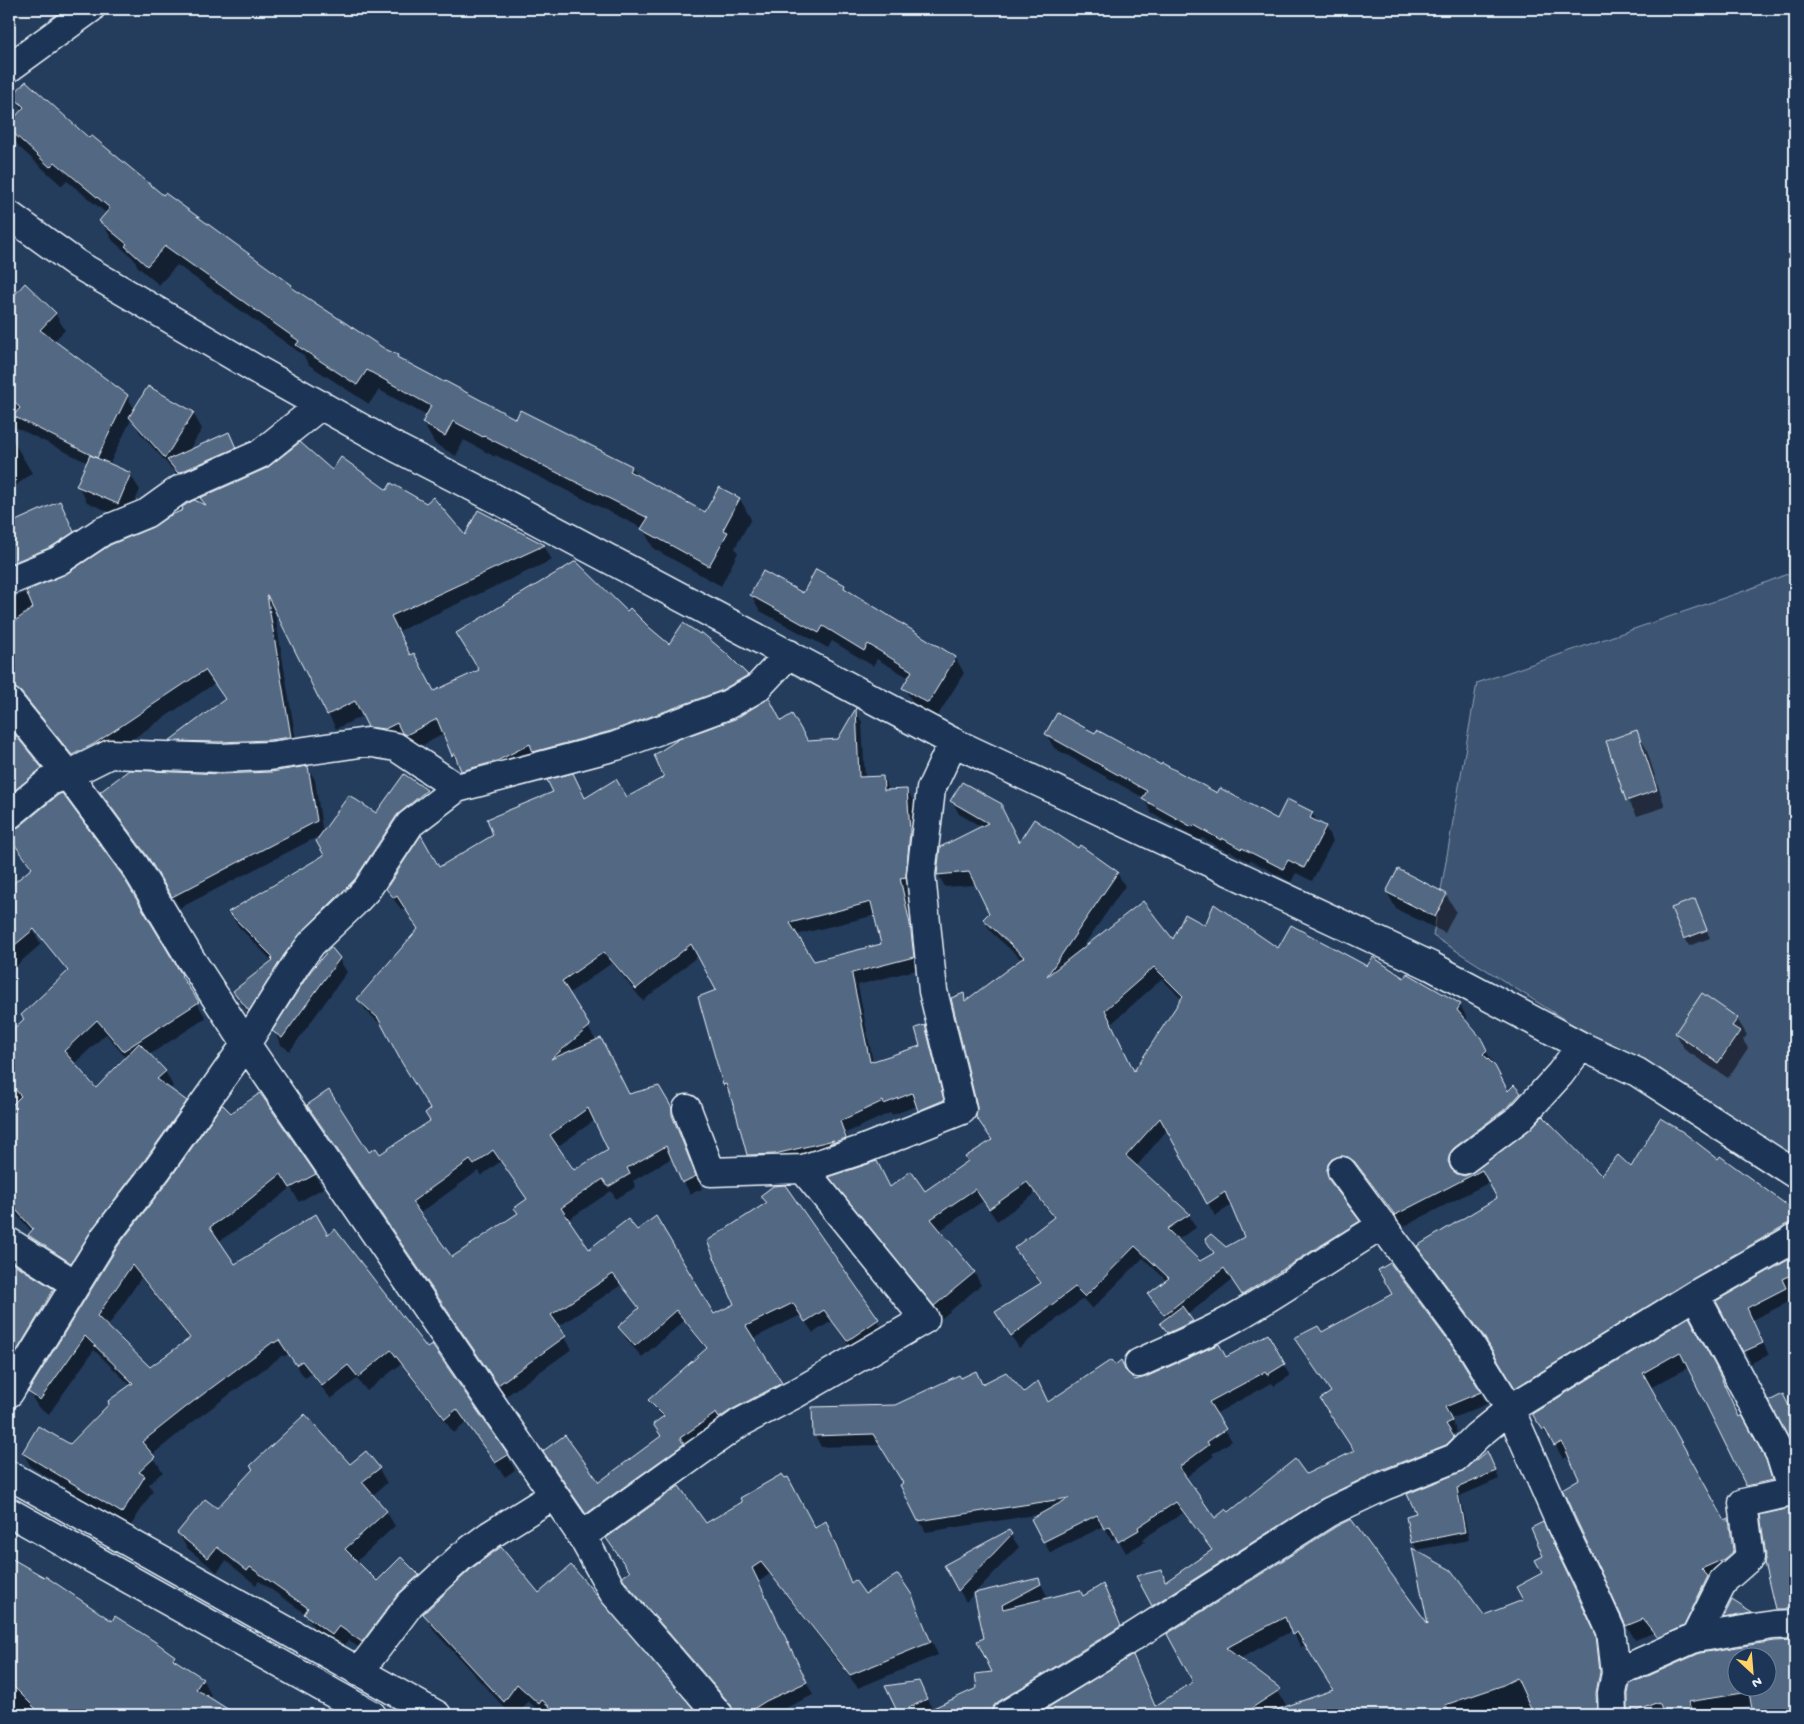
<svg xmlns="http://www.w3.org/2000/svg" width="1804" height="1724" viewBox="0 0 1804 1724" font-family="'Gochi Hand',sans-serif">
<rect width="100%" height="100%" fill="#253d5d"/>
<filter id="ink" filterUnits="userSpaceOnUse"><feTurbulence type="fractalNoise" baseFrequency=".02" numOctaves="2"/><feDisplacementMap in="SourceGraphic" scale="10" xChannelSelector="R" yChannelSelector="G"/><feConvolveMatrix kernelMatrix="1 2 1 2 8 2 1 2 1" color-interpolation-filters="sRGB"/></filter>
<g filter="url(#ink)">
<!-- green -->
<path fill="#3e5472" stroke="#93a2b5" d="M1795 571V1163L1754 1140 1433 936 1477 683 1747 590Z"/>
<!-- shadow -->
<path fill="#0007" fill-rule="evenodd" d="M40 9H50L44 13Z
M13 96 89 139 163 197 291 285 294 291 384 350 397 356 400 360 516 421 631 467 638 477 705 514 719 488 740 499 751 519 735 548 738 553 721 586 654 549 642 528 495 455V457L464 440 456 456 435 444 423 423 427 416 379 390 369 404 309 365 303 355 177 265 159 285 138 267 133 258 113 241 101 221 107 214 67 181 62 186 19 147 9 129V125L22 111Z
M25 285 55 313 65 330 53 342 127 396 135 410 193 413 202 429 188 452 229 434 242 461 186 485 140 433 132 418 109 465 130 474 140 490 127 520 87 502 78 486 88 463 9 424V366L26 350 9 334V302Z
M9 434 32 473 9 491Z
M332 472 387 492 465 537 479 511 544 546 552 560 399 631 411 656 434 692 627 613 669 645 727 655 747 676 755 690 470 785 453 756 444 734 415 749 377 741 364 715 336 729 274 608 298 752 179 755 171 741 226 701 214 684 103 759 82 769 31 707 22 702 9 687V597H15L65 576 206 507 201 498Z
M59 503 81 547 9 583V508L19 521Z
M844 586 847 592 955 657 964 673 937 717 913 703 904 688 909 678 877 659 873 666 832 641 828 648 760 611 751 595H803Z
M856 711 862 722 865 778 883 777 890 791 907 790 914 802 917 844 912 889 906 890 917 937 920 969 858 985 873 1062 921 1047 925 1026 932 1039 950 1113 926 1122 917 1106 892 1115 890 1113 846 1133 852 1151 755 1167 748 1155 737 1112 724 1084 718 990 699 955 643 1001 612 963 568 994 629 1096 658 1088 678 1122 679 1128 702 1189 690 1194 672 1158 633 1181 636 1187 616 1199 611 1191 568 1220 589 1251 714 1316 736 1305 766 1204 761 1196 785 1186 885 1332 854 1353 832 1321 813 1333 801 1315 752 1339 788 1396 594 1525 551 1463 599 1484 662 1438 654 1424 663 1418 650 1400 707 1350 684 1321 642 1357 627 1340 620 1327 640 1310 621 1285 558 1327 572 1349 506 1396 308 1106 369 1154 379 1156 431 1121V1110L386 1029 366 1011 359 999 419 930 405 908 402 910 395 901 388 889 438 868 586 799H627L781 723 808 742 839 741ZM876 915 883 945 813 963 796 935ZM595 1120 610 1150 574 1171 557 1147ZM501 1161 528 1200 519 1214 452 1259 419 1214 478 1171 481 1176Z
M9 729 41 768 49 783 9 816Z
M1636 732 1646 748 1665 807 1637 816 1628 800Z
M1046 734 1217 795 1278 820 1288 800 1312 813 1318 823 1325 827 1333 841 1312 881 1296 873 1291 882 1250 860 1249 862 1230 851 1229 853 1202 838 1200 840 1151 813 1144 798 1054 748Z
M308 768 315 780 323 834 180 908 156 869 108 804 101 792 221 775 271 773Z
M404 775 426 791 434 805 257 1023 243 1006 235 992 273 962 238 926 230 913 326 855 376 814Z
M952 801 1001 805 1019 843 1078 850 1080 847 1117 873 1125 886 1080 951 1173 941 1206 926 1279 950 1368 968 1405 979 1460 1005 1467 1018 1465 1021 1480 1039 1508 1092 1514 1087 1520 1094 1528 1107 1457 1167 1455 1174 1466 1177 1474 1174 1530 1131 1601 1177 1631 1169 1718 1161 1720 1158 1795 1213V1237L1523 1399 1486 1340 1487 1339 1427 1258H1425L1419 1247 1499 1198 1490 1182 1403 1227 1363 1174 1356 1169 1335 1177 1333 1187 1366 1234 1251 1307 1232 1280 1187 1315 1196 1329 1173 1340 1166 1331 1167 1319 1150 1294 1167 1281 1143 1258 1092 1309 1083 1299 1019 1348 1004 1325 1041 1285 1023 1261 1016 1249 1054 1219 1035 1194 997 1221 983 1201 939 1231 974 1272 981 1285 942 1318 838 1190 831 1177 890 1189 925 1193 970 1162 993 1141 977 1116 978 1106 964 995 967 1001 1022 960 991 932 984 919 990 913 976 885 945 887 938 874 982 827 959 814ZM1162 979 1182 999 1134 1073 1111 1024ZM1168 1129 1215 1216 1232 1205 1246 1237 1200 1263 1177 1240 1196 1228 1189 1215 1136 1167Z
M9 831 11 832 181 976 206 1018 149 1055 165 1071 173 1086 169 1090 186 1102 194 1117 80 1277 38 1250 29 1236 32 1232 9 1206V1034L98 958 14 845 9 836ZM106 1034 126 1058 96 1090 74 1064Z
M1398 871 1446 895 1456 911 1445 933 1396 909 1387 892Z
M1694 900 1710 938 1689 946 1685 939Z
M9 902 33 930 41 944 9 972Z
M339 959 347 972 290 1051 281 1045 274 1031Z
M1737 1019 1747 1035 1743 1040 1748 1048 1728 1078 1685 1050 1676 1033Z
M231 1114 314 1174 323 1188 299 1202 291 1188 248 1222 218 1242 235 1266 327 1237 507 1455 515 1470 505 1477 466 1423 454 1433 401 1364 367 1391 357 1379 331 1399 311 1374 305 1378 288 1354 284 1357 283 1355 198 1418 152 1455 163 1472 149 1484 153 1491 130 1527 31 1467 23 1453 70 1446 131 1386 94 1350 49 1414 38 1407 29 1392ZM141 1278 190 1340 149 1369 107 1328Z
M1795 1256V1299L1752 1320 1769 1355 1751 1363 1718 1302Z
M9 1264 53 1290 63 1306 9 1394Z
M1321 1333 1456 1353 1487 1404 1451 1419 1457 1432 1452 1435 1460 1449 1160 1617 1138 1577 1162 1572 1167 1582 1213 1551 1183 1513 1143 1539 1145 1542 1126 1553 1117 1537 1112 1540 1104 1526 1050 1553 1033 1519 1041 1514 926 1532 919 1520 904 1484 880 1445 821 1447 815 1435 896 1406 961 1380 1023 1394 1048 1403 1121 1362 1135 1382 1226 1358 1267 1335 1290 1376 1274 1386 1272 1383 1215 1414 1232 1441 1212 1454 1214 1456 1185 1478 1215 1520 1355 1452 1332 1393 1295 1339Z
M1697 1333 1740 1418 1749 1431 1773 1476 1779 1495 1755 1500 1689 1367 1650 1388 1725 1522 1729 1520 1737 1534 1741 1566 1716 1592 1667 1651 1653 1633 1635 1640 1627 1626 1581 1480 1570 1456 1563 1459 1554 1443 1552 1444 1542 1428Z
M1491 1460 1499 1479 1460 1496 1469 1540 1417 1550 1413 1542 1417 1514Z
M350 1466 379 1469 387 1483 372 1496 386 1511 395 1526 356 1562 377 1583 418 1575 426 1590 371 1656 348 1640 341 1649 314 1629 306 1614 259 1581 256 1585 226 1561 217 1572 187 1548 178 1533 217 1510Z
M1795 1508V1622H1784L1776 1609 1762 1516Z
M825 1522 833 1535 852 1584 865 1596H910L918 1610 938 1655 858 1688 770 1574 758 1582 813 1695 771 1715H750L749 1713 746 1715H736L635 1596 624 1577 630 1573 607 1538 706 1524 815 1529Z
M1337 1527 1430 1629 1484 1616 1525 1601 1544 1573 1545 1556 1550 1537 1603 1650 1604 1715H1038L1133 1657 1140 1670 1156 1707 1195 1682ZM1292 1631 1301 1647 1306 1645 1334 1691 1287 1707 1276 1688 1239 1659Z
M1009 1532 1019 1547 966 1602 945 1566Z
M9 1558 45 1578 112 1623 154 1642 174 1657 178 1664 202 1679 211 1695 209 1699 234 1715H9Z
M571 1567 698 1715H543L528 1701 519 1715H511L435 1632 424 1614 539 1594Z
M1038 1579 1049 1599 1083 1597 1103 1585 1110 1598 1128 1640 1005 1715H892L899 1712 918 1683 933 1710 978 1689 994 1673 975 1594Z
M1732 1602 1751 1614 1755 1620 1728 1625 1724 1618Z
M1795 1640V1715H1755L1753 1706 1697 1715H1630L1629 1694 1700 1654ZM1736 1656H1766V1686H1736Z"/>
<!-- building -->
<path fill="#536782" stroke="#e8f1f8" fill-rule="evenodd" d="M26 81 89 138 91 135 163 195 165 193 292 285 291 287 385 349 398 355 397 357 444 382 445 381 516 419 520 410 632 466 629 471 705 512 719 487 740 498 723 530 728 532 709 566 641 529 648 518 484 436 483 437 453 421 445 436 422 423 431 406 367 370 357 385 296 345 299 341 165 246 147 266 125 246 127 244 99 221 110 208 55 162 50 167 9 129V124L24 107 12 96Z
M25 283 56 313 40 330 128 395 97 458 13 416 20 408 9 396V301Z
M148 386 194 412 165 458 129 417Z
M229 432 236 448 178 473 167 460Z
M300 442 332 470 341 457 387 490 391 483 426 503 433 497 465 535 478 510 545 545 391 616 410 655 414 653 434 691 479 670 456 633 576 561 627 611 630 608 650 628 669 644 683 623 700 634 701 632 727 654 748 675 720 691 611 731 533 752 530 744 497 761 461 771 454 753 452 756 437 719 406 735 402 733 397 723 385 729 368 727 355 701 327 715 267 595 291 737 269 740 220 742 169 741 225 699 205 670 94 744 72 755 21 692 15 688 9 687V625L33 608 26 591 66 574 110 545 153 527 169 516 183 510 182 507 187 504 194 500 206 505 200 498 267 468Z
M90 455 131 473 118 504 76 486Z
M60 501 74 532 51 547 9 564V524Z
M816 569 845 585 844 588 956 657 928 703 902 688 912 671 868 644 864 651 823 626 819 633 750 595 763 571 803 593Z
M769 698 781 721 792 714 808 741 838 739 856 708 859 777 883 776 884 790 907 789 910 831 906 877 900 878 910 924 914 957 852 973V975L870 1062 920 1046 915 1028 925 1025 944 1100 918 1111 912 1093 884 1104 883 1101 840 1121 846 1138 829 1144 834 1140 775 1154 747 1155 736 1113 726 1084 723 1085 698 997 716 990 691 944 636 989 604 952 562 981 590 1026 551 1059 601 1038 629 1094 659 1086 672 1108V1115L696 1176 682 1183 666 1146 627 1168 630 1174 608 1187 603 1179 561 1208 589 1249 628 1219 637 1230 656 1216 714 1314 734 1304 707 1241 766 1203 760 1196 773 1186 785 1185 879 1319 847 1341 824 1310 805 1322 793 1303 746 1326 782 1383 731 1410 719 1418 716 1413 680 1438 684 1444 586 1514 543 1451 565 1435 599 1482 661 1436 653 1424 664 1416 648 1400 707 1348 676 1310 635 1346 618 1327 639 1308 613 1274 551 1315 566 1336 498 1385 307 1105 329 1090 369 1152 376 1148 380 1154 430 1121 425 1113 430 1109 402 1063 378 1018 357 999 418 929 397 896 394 898 386 889 421 835 439 867 493 835 487 819 553 792 547 780 573 773 585 798 616 779 627 797 664 777 654 755 679 739 735 719ZM871 902 881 944 814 961 790 923ZM588 1108 608 1150 574 1170 550 1135ZM493 1150 527 1199 514 1208 518 1213 452 1257 412 1202 470 1160 474 1165Z
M1057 713 1095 733 1097 730 1161 765 1162 763 1217 793 1220 788 1277 819 1287 799 1313 812 1310 818 1326 826 1304 868 1288 860 1283 869 1242 848 1241 849 1222 838 1221 840 1194 825 1192 827 1142 799 1147 791 1045 734Z
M9 727 42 768 9 795Z
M1637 730 1657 790 1626 801 1606 741Z
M308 766 317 821 172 897 148 857 100 792 129 770 221 774 271 772Z
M404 774 427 790 397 815 355 879 300 934 284 955 249 1011 233 991 273 960 271 958 273 957 228 912 324 855 316 841 349 795 376 813Z
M962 782 1002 804V808L1019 842 1034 819 1078 848 1080 845 1118 872 1047 976 1143 901 1173 939 1185 914 1205 925 1214 904 1278 948 1291 925 1367 966 1373 957 1404 978 1407 973 1461 1004 1457 1010 1481 1038 1487 1050 1483 1054 1495 1066 1508 1091 1514 1085 1521 1093 1509 1106 1454 1148 1450 1153 1448 1161 1451 1169 1457 1174 1465 1176 1473 1172 1529 1130 1543 1116 1601 1175 1618 1155 1631 1167 1660 1118 1683 1132 1718 1159 1720 1156 1795 1211V1222L1787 1224 1687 1282 1515 1388 1483 1335 1417 1246 1497 1198 1482 1170 1395 1215 1355 1162 1348 1157 1340 1156 1332 1159 1328 1164 1327 1173 1329 1180 1360 1221 1242 1295 1224 1268 1164 1315 1148 1294 1169 1278 1135 1246 1085 1297 1075 1287 1011 1336 995 1312 1041 1283 1014 1248 1054 1217 1027 1182 989 1209 975 1189 931 1219 975 1272 934 1306 829 1177 877 1161 890 1187 911 1171 925 1191 968 1161 965 1157 992 1140 976 1117 977 1106 951 998 964 993 965 1001 1024 957 983 919 989 913 969 872 937 875 940 847 988 823 950 801ZM1154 967 1183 996 1134 1071 1105 1010ZM1160 1118 1207 1204 1225 1192 1244 1237 1226 1247 1211 1234 1205 1239 1214 1253 1200 1261 1167 1229 1190 1214 1126 1156Z
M62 793 122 875 182 975 181 976 199 1002 123 1051 97 1020 64 1051 96 1088 139 1043 166 1071 157 1079 187 1101 144 1161 93 1228 71 1263 28 1235 33 1229 9 1202V1108L21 1096 9 1082V1033L24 1019 21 1015 68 971 34 929 9 950V887L32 868 9 837V830L19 827 58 795Z
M1398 869 1447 894 1435 917 1386 892Z
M1695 899 1707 930 1684 939 1671 908Z
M331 947 340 958 282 1038 272 1031 310 972Z
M1702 993 1738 1018 1732 1026 1740 1031 1718 1063 1675 1033Z
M260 1093 316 1174 290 1188 281 1174 240 1207 210 1227 235 1264 316 1214 328 1235 335 1229 427 1348 432 1345 508 1455 495 1463 457 1409 445 1419 391 1350 358 1377 348 1365 322 1386 302 1361 296 1365 279 1340 274 1343 273 1342 190 1404 142 1442 155 1457 139 1472 145 1476 122 1513 22 1453 38 1426 70 1444 109 1404 108 1401 133 1383 85 1336 40 1400 28 1392 118 1246 169 1180 221 1106 223 1105 231 1113ZM132 1265 190 1338 150 1367 97 1316Z
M1795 1256V1273L1782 1279 1786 1288 1747 1308 1763 1343 1743 1352 1716 1301Z
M9 1261 54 1289 9 1364Z
M1390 1263 1457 1353 1481 1392 1445 1407 1452 1421 1446 1424 1454 1437 1446 1445 1378 1471 1321 1499 1152 1606 1136 1576 1162 1570 1165 1582 1212 1550 1176 1502 1138 1527 1139 1530 1118 1542 1110 1526 1104 1529 1097 1515 1043 1542 1031 1519 1069 1498 918 1521 900 1485 903 1483 873 1434 813 1436 812 1407 895 1405 959 1375 961 1378 976 1371 982 1384 1006 1372 1024 1392 1038 1381 1048 1402 1111 1360 1115 1365 1121 1360 1125 1370 1135 1380 1146 1377 1219 1344 1226 1357 1268 1334 1285 1364 1267 1375 1265 1372 1209 1402 1226 1429 1207 1442 1209 1445 1179 1467 1215 1518 1226 1509 1229 1512 1295 1459 1306 1474 1354 1451 1320 1399 1331 1392 1294 1338 1318 1326 1322 1332 1392 1294 1378 1270Z
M1182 1306 1193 1321 1168 1333 1160 1323Z
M1689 1317 1715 1365 1739 1417 1742 1415 1766 1460 1772 1480 1746 1486 1680 1352 1643 1373 1725 1521 1729 1519 1733 1551 1724 1559 1701 1569 1708 1576 1684 1626 1658 1638 1643 1619 1626 1626 1562 1489 1579 1479 1562 1442 1554 1446 1545 1429 1543 1430 1532 1414Z
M1783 1394 1795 1418V1450L1769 1401Z
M305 1414 350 1464 366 1451 380 1468 362 1482 387 1511 345 1549 377 1581 401 1557 419 1575 398 1594 362 1642 339 1626 332 1635 304 1614 308 1608 250 1567 247 1571 217 1547 208 1558 177 1533 205 1499 217 1508 253 1469 250 1466Z
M1487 1451 1496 1471 1457 1488 1465 1532 1411 1543 1406 1516 1416 1513 1407 1494 1461 1472Z
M782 1474 785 1478 788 1477 815 1528 826 1521 851 1583 855 1580 865 1594 898 1574 912 1595 931 1642 850 1675 761 1562 752 1568 807 1682 766 1701 744 1715H734L731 1705 626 1583 622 1577 630 1572 606 1538 679 1486 706 1523 742 1502 740 1498Z
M1795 1507V1609H1775L1764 1563 1766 1555 1760 1515Z
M1351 1519 1428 1624 1412 1548 1451 1570 1484 1615 1523 1600 1516 1587 1542 1573 1535 1560 1543 1556 1531 1528 1543 1522 1596 1635 1600 1672 1596 1693 1597 1715H1534L1517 1678 1501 1686 1445 1705 1452 1715H1270V1712L1333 1690 1297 1632 1292 1635 1285 1617 1226 1648 1281 1689 1241 1715H1036L1133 1655 1155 1706 1193 1682 1167 1634 1337 1526Z
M1009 1530 1012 1534 958 1591 944 1565Z
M501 1547 539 1593 571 1565 699 1715H559L542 1700 539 1704 517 1684 504 1702 423 1614 472 1568Z
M9 1557 44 1577 45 1576 112 1621 115 1616 154 1641 175 1656 173 1659 203 1678 196 1689 237 1715H42L9 1682Z
M1039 1578 1041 1584 1002 1605 1003 1609 1080 1590 1083 1596 1103 1584 1121 1626 998 1702 993 1707 990 1715H918L977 1688 975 1674 992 1672 977 1641 984 1638 974 1593Z
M1732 1600 1752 1613 1723 1618Z
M1795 1640V1708L1776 1711V1715H1753L1749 1692 1688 1702 1694 1715H1665L1659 1702 1628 1715V1694L1630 1684 1700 1653 1775 1641ZM1736 1656H1766V1686H1736Z
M919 1681 927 1699 898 1713 885 1686Z"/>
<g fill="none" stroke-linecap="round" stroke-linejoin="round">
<defs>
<path id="minor" d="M9 68 90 9
M9 215 77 264 254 368 397 448 485 493 953 742 1431 966 1581 1046 1637 1072 1795 1174
M9 581 58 561 103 531 147 513 179 490 260 454 321 405
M9 702 68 775 135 866 190 958 246 1044 582 1536 613 1592 719 1715
M9 815 50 781 68 775 110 754 220 758 270 756 367 742 396 747 457 788 616 746 727 705 757 688 789 654
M687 1109 711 1172 803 1169 864 1149 962 1110 933 991 921 875 931 789 953 742
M1464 1160 1520 1118 1560 1074 1581 1046
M1342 1171 1470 1344 1510 1409 1562 1527 1592 1589 1611 1631 1616 1673 1612 1693 1613 1715
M9 1242 75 1284
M1695 1295 1780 1454 1792 1492 1795 1491
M1139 1363C1171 1348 1205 1335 1236 1317 1287 1288 1333 1255 1383 1225
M9 1393 105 1237 157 1170 246 1044 297 963 312 943 354 903 367 889 410 824 457 788
M582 1536 738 1424 795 1394 925 1319 803 1169
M1695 1638 1724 1580 1750 1557 1743 1503 1792 1492
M359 1672 410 1604 462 1556 490 1535 554 1495
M1616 1673 1695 1638 1773 1625 1795 1624
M1006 1715 1106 1654 1329 1512 1384 1486 1455 1458 1477 1436 1510 1409 1695 1295 1795 1238"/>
<path id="major" d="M9 1475 437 1715
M9 1512 372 1715"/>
</defs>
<!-- minor casing -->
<use href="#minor" stroke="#e8f1f8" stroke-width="31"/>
<!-- major casing -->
<use href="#major" stroke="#e8f1f8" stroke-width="31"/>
<!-- minor -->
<use href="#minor" stroke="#1d3557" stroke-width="28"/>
<!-- major -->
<use href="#major" stroke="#1d3557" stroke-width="28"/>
</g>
</g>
<!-- margin -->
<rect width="1804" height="1724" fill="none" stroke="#1d3557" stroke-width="30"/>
<rect x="15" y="15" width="1774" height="1694" fill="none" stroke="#e8f1f8" stroke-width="2" filter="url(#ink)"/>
<!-- north arrow -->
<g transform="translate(1752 1672) rotate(154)"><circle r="24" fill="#1d3557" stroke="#6e8097"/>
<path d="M0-4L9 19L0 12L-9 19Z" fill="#ffd166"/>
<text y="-8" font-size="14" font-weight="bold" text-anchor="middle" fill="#e8f1f8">N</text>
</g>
</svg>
